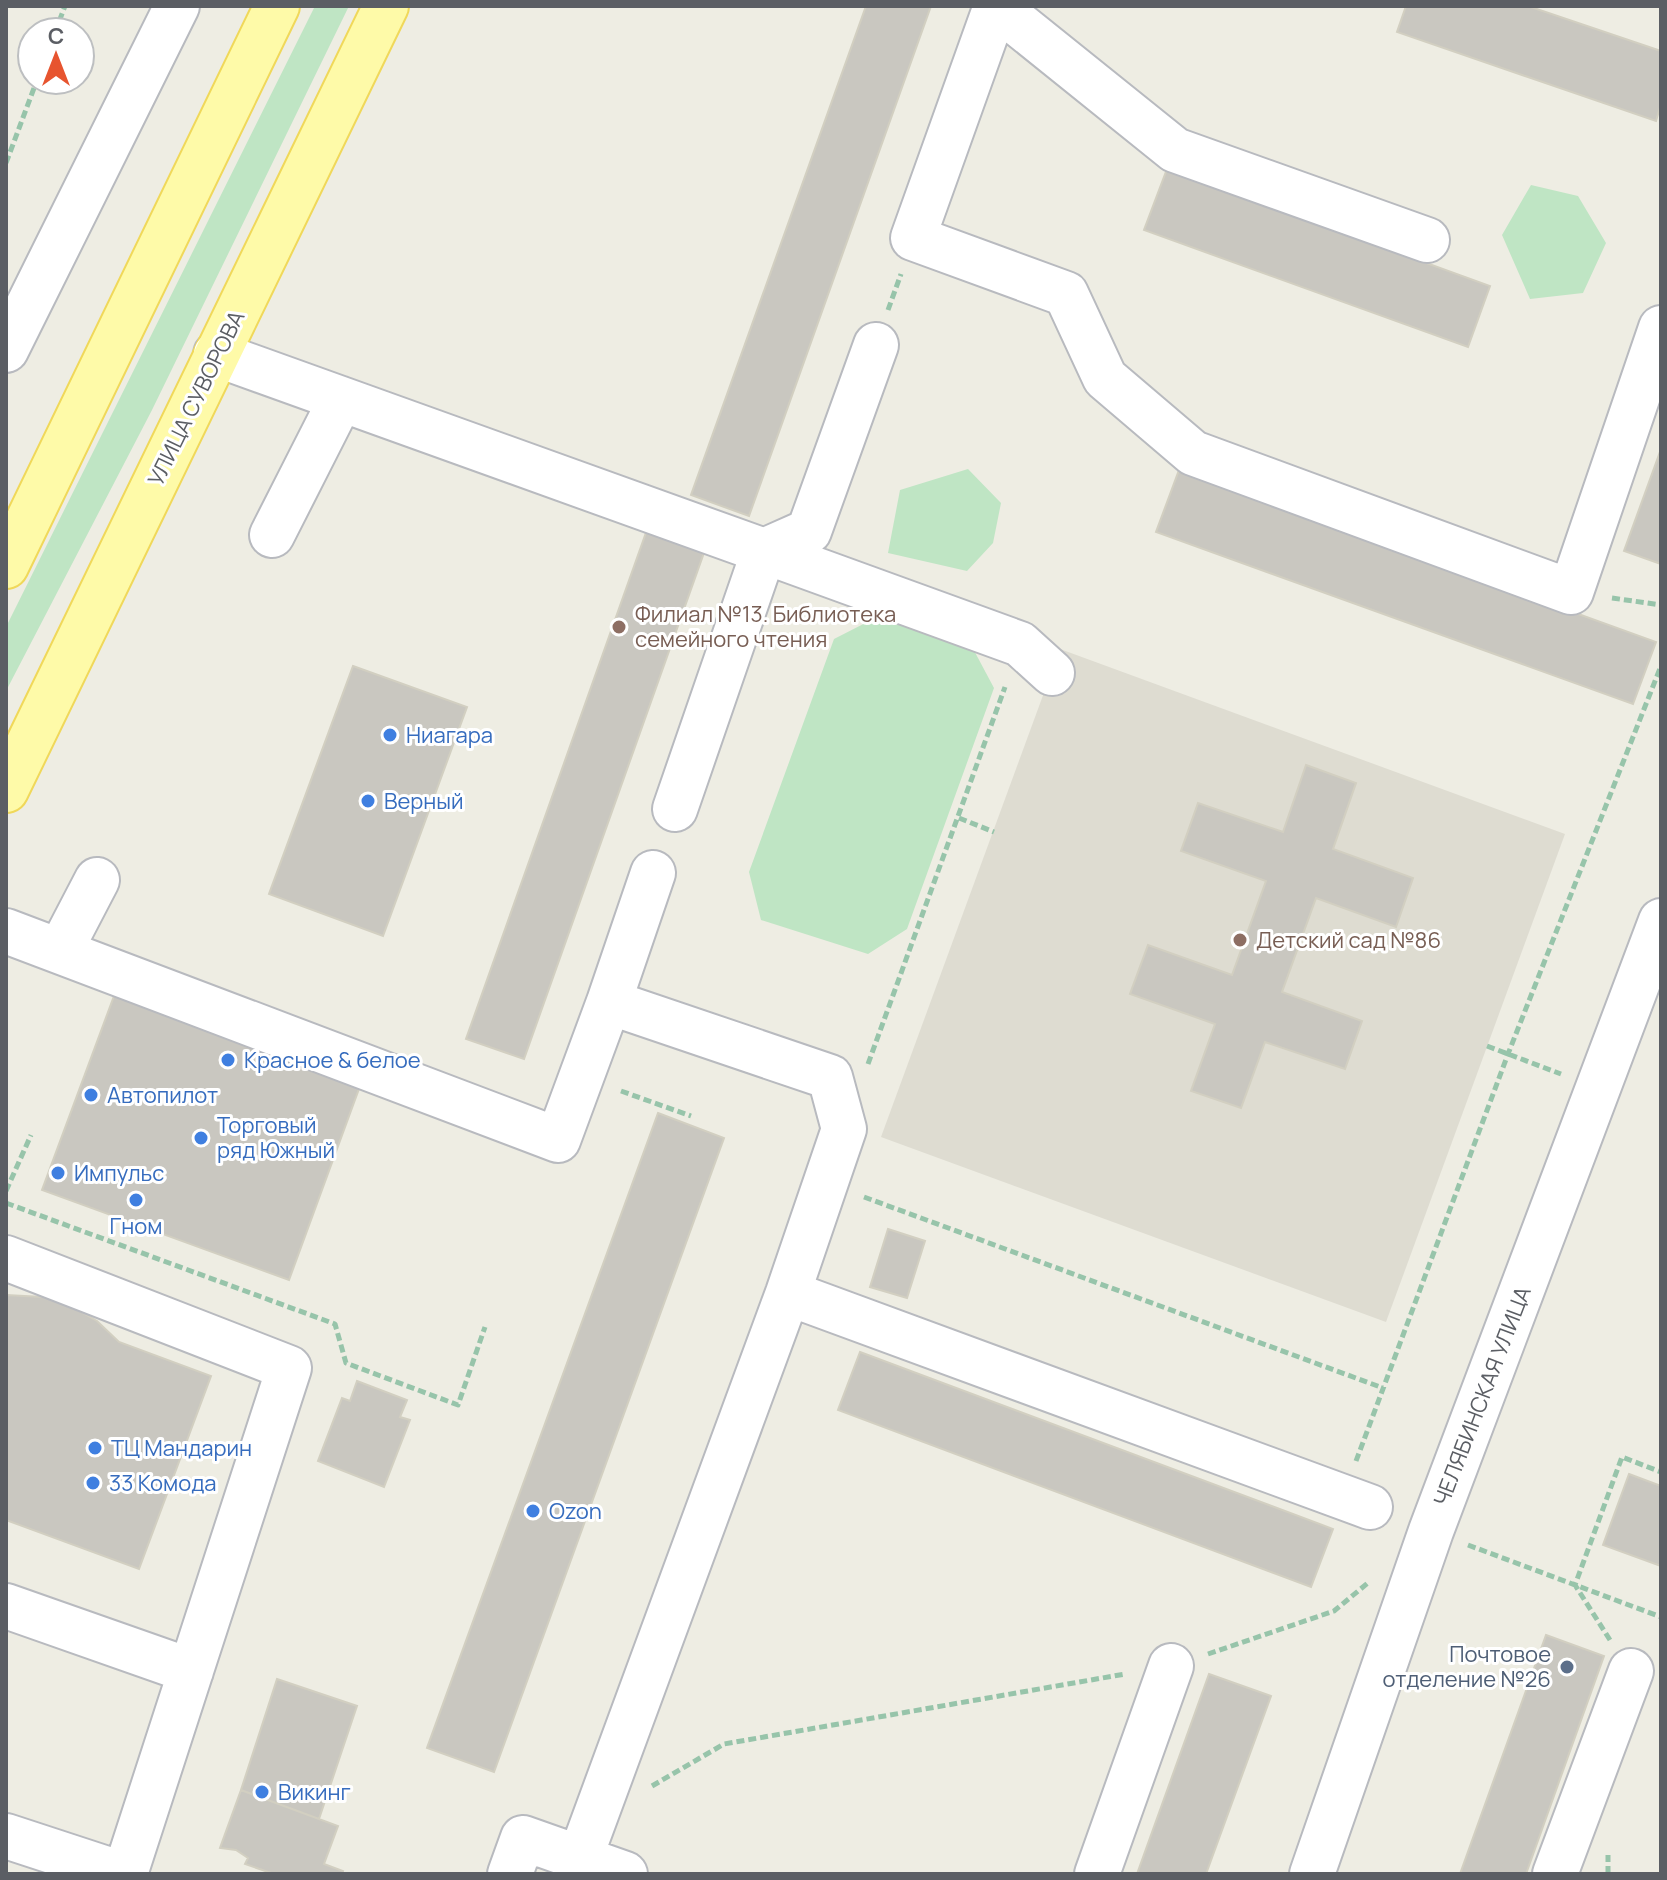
<svg xmlns="http://www.w3.org/2000/svg" width="1667" height="1880" viewBox="0 0 1667 1880" font-family="Manrope,sans-serif">
<rect width="100%" height="100%" fill="#eeede3"/>
<!-- education -->
<path fill="#dedcd1" d="M1060 649 1565 834 1386 1322 881 1137Z"/>
<!-- green -->
<path fill="#bfe5c4" d="M315 6H349L152 410 6 691V627Z
M1531 185 1578 196 1606 243 1583 293 1530 299 1502 235Z
M968 469 1001 503 993 543 967 571 888 553 900 490Z
M881 615 970 643 994 688 907 929 868 954 761 920 749 872 834 639Z"/>
<!-- building -->
<path fill="#c9c7c0" stroke="#d2cfc1" stroke-width="2" d="M866 6H931L749 516 691 495Z
M1406 6H1528L1661 51V104L1656 121 1397 32Z
M1167 169 1490 286 1468 347 1144 230Z
M1661 449V564L1624 551Z
M1179 470 1656 642 1633 704 1156 532Z
M648 527 706 547 524 1059 466 1039Z
M353 666 467 707 383 936 269 894Z
M1306 765 1356 783 1333 849 1413 878 1396 927 1316 898 1282 992 1362 1021 1345 1069 1265 1042 1241 1108 1191 1091 1215 1024 1130 994 1148 945 1232 975 1266 881 1181 851 1198 803 1283 832Z
M114 996 360 1086 289 1280 42 1190Z
M658 1113 724 1138 494 1772 427 1748Z
M888 1229 925 1241 907 1298 870 1287Z
M6 1295 43 1297 71 1306 97 1321 119 1342 211 1376 139 1569 6 1520Z
M860 1352 1333 1529 1311 1587 838 1410Z
M357 1381 407 1400 400 1417 410 1420 384 1487 318 1461 342 1398 350 1401Z
M1629 1474 1661 1486V1566L1603 1545Z
M1546 1635 1604 1656 1526 1874H1460Z
M1209 1674 1271 1696 1206 1874H1137Z
M277 1679 357 1706 319 1819 241 1790Z
M241 1790 338 1826 324 1864 343 1871 342 1874H274L245 1864 248 1858 236 1850 220 1848Z"/>
<g fill="none" stroke-linecap="round" stroke-linejoin="round">
<defs>
<path id="minor" d="M996 6 913 238 1066 294 1105 378 1193 453 1571 592 1661 328
M996 6 1175 150 1427 240
M6 350 177 6
M216 354 764 551 675 809
M272 535 341 399
M764 551 1020 644 1052 673
M764 551 809 531 876 345
M6 931 558 1140 609 1002 830 1077 844 1129 788 1293 580 1858
M60 951 97 880
M609 1002 653 873
M6 1258 289 1368 125 1874
M788 1293 1370 1507
M6 1606 191 1671
M6 1836 122 1874
M510 1874 523 1838 625 1874
M1097 1874 1171 1666
M1312 1874 1431 1531 1661 921
M1555 1874 1631 1671"/>
<path id="major" d="M6 566 277 6
M6 790 386 6"/>
</defs>
<!-- minor casing -->
<use href="#minor" stroke="#b8babf" stroke-width="48"/>
<!-- major casing -->
<use href="#major" stroke="#f0d85a" stroke-width="48"/>
<!-- path -->
<path stroke="#97c4aa" stroke-width="5" stroke-dasharray="8 4" stroke-linecap="butt" d="M55 32 65 6
M6 163 37 80
M888 310 901 274
M1612 598 1661 605
M959 818 994 832
M1487 1046 1561 1074
M868 1064 1005 687
M621 1091 691 1116
M6 1191 31 1135
M864 1197 1383 1388
M6 1203 335 1324 346 1363 458 1405 485 1327
M1356 1461 1508 1054 1661 666
M1468 1545 1661 1617
M1610 1640 1575 1585 1622 1457 1661 1472
M1208 1654 1334 1611 1369 1582
M652 1786 724 1744 1125 1674
M1608 1874V1855"/>
<!-- minor -->
<use href="#minor" stroke="#fff" stroke-width="44"/>
<!-- major -->
<use href="#major" stroke="#fefaa8" stroke-width="44"/>
</g>
<!-- markers -->
<g fill="#8d6e63" stroke="#fff" stroke-width="3">
<circle cx="619" cy="627" r="8"/>
<circle cx="1240" cy="940" r="8"/>
</g>
<g fill="#3f7fe0" stroke="#fff" stroke-width="3">
<circle cx="390" cy="735" r="8"/>
<circle cx="368" cy="801" r="8"/>
<circle cx="228" cy="1060" r="8"/>
<circle cx="91" cy="1095" r="8"/>
<circle cx="201" cy="1138" r="8"/>
<circle cx="58" cy="1173" r="8"/>
<circle cx="136" cy="1200" r="8"/>
<circle cx="95" cy="1448" r="8"/>
<circle cx="93" cy="1483" r="8"/>
<circle cx="533" cy="1511" r="8"/>
<circle cx="262" cy="1792" r="8"/>
</g>
<circle fill="#5c6f8a" stroke="#fff" stroke-width="3" cx="1567" cy="1667" r="8"/>
<g text-anchor="middle" stroke-width="6" stroke-linejoin="round" paint-order="stroke">
<!-- street labels -->
<g font-size="22" fill="#5b5e64" stroke="#fff">
<text transform="translate(196 398) rotate(-64)" y="8">УЛИЦА СУВОРОВА</text>
<text transform="translate(1482 1396) rotate(-69)" y="8">ЧЕЛЯБИНСКАЯ УЛИЦА</text>
</g>
<!-- education labels -->
<g font-size="22" fill="#785e54" stroke="#fff" text-anchor="start">
<text x="635" y="622">Филиал №13. Библиотека<tspan x="635" dy="25">семейного чтения</tspan></text>
<text x="1256" y="948">Детский сад №86</text>
</g>
<!-- shop labels -->
<g font-size="22" fill="#366cbe" stroke="#fff" text-anchor="start">
<text x="406" y="743">Ниагара</text>
<text x="384" y="809">Верный</text>
<text x="244" y="1068">Красное &amp; белое</text>
<text x="107" y="1103">Автопилот</text>
<text x="217" y="1133">Торговый<tspan x="217" dy="25">ряд Южный</tspan></text>
<text x="74" y="1181">Импульс</text>
<text x="136" y="1234" text-anchor="middle">Гном</text>
<text x="111" y="1456">ТЦ Мандарин</text>
<text x="109" y="1491">33 Комода</text>
<text x="549" y="1519">Ozon</text>
<text x="278" y="1800">Викинг</text>
</g>
<!-- service labels -->
<g font-size="22" fill="#4e5e75" stroke="#fff" text-anchor="end">
<text x="1551" y="1662">Почтовое<tspan x="1551" dy="25">отделение №26</tspan></text>
</g>
</g>
<!-- border -->
<rect width="1667" height="1880" fill="none" stroke="#5b5e64" stroke-width="16"/>
<!-- north arrow -->
<g transform="translate(56 56)"><circle r="38" fill="#ffffff" stroke="#bdbfc1" stroke-width="2"/>
<path d="M0-6L14 30L0 20L-14 30Z" fill="#e7542f"/>
<text y="-12" font-size="22" font-weight="bold" text-anchor="middle" fill="#5b5e64">С</text>
</g>
</svg>
